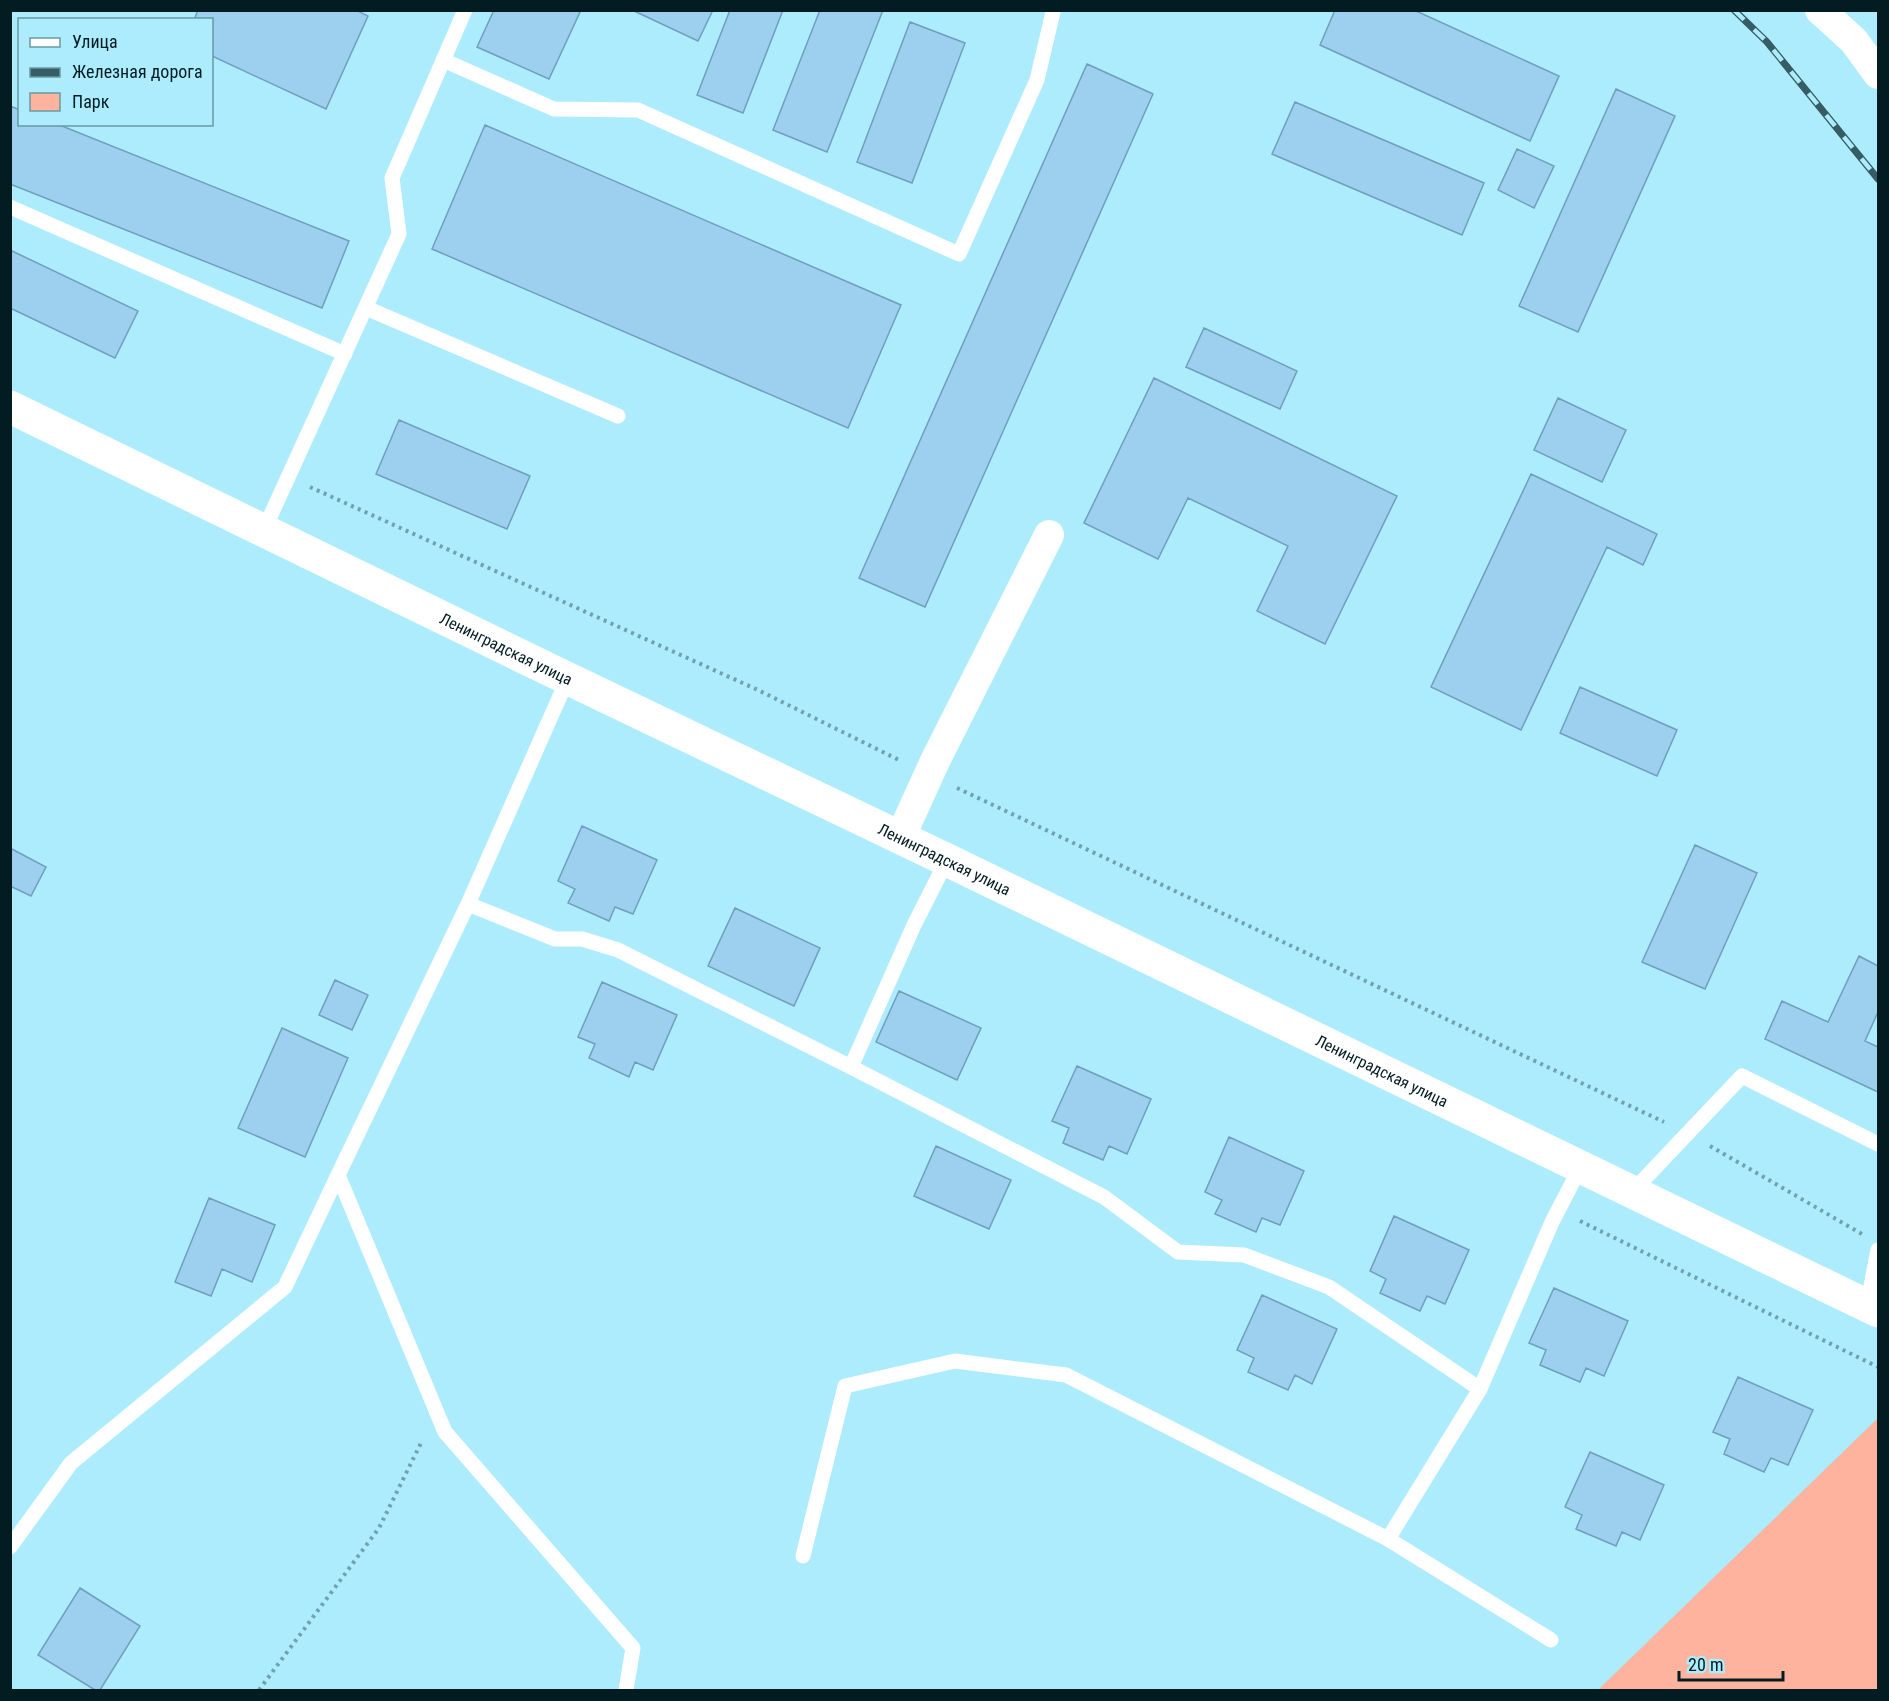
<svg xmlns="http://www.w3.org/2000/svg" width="1889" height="1701" viewBox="0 0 1889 1701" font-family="'Roboto Condensed',sans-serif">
<rect width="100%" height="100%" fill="#acecfd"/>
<!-- green -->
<path fill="#feb39e" d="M1878 1418V1690H1598L1601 1687Z"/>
<!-- building -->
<path fill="#9dcfee" stroke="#6f9fbd" stroke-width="1.5" d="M198 10H356L368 16 326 109 212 56V20H194Z
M494 10H581L549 79 477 47Z
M632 10H713L698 41Z
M730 10H783L743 113 697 95Z
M820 10H883L827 152 773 130Z
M1335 10H1414L1559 76 1530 141 1320 45Z
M910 22 965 43 912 183 857 162Z
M1087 64 1153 94 925 607 859 578Z
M1616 89 1675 116 1578 332 1519 306Z
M1295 102 1484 183 1462 235 1272 154Z
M10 106 20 110V124H57L349 241 322 308 10 184Z
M485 125 901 305 848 428 432 249Z
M1517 149 1554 166 1534 208 1498 190Z
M10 250 138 311 115 358 10 308Z
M1204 328 1297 371 1280 409 1186 367Z
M1154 378 1397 496 1325 644 1257 611 1288 546 1188 498 1158 559 1084 523Z
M1558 398 1626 430 1602 482 1534 450Z
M399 420 530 476 507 529 376 474Z
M1531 474 1657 534 1643 565 1607 547 1521 730 1431 687Z
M1580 687 1677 730 1657 776 1560 733Z
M582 826 657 860 633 914 615 907 609 921 568 903 575 889 558 881Z
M1695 845 1757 873 1705 989 1642 962Z
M10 848 46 867 31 896 10 886Z
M735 908 820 948 794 1006 708 966Z
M1859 956 1878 966V1012L1865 1041 1878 1047V1092L1765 1039 1782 1001 1828 1022Z
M335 980 368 995 352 1030 319 1015Z
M602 982 677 1015 653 1070 635 1062 629 1077 589 1058 595 1044 578 1037Z
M899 991 981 1028 957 1080 876 1042Z
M282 1028 348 1058 305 1157 238 1128Z
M1077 1066 1151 1099 1127 1154 1109 1146 1103 1160 1063 1143 1069 1128 1052 1121Z
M1229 1137 1304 1171 1280 1225 1262 1218 1256 1232 1215 1214 1222 1200 1205 1192Z
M936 1146 1011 1180 989 1229 914 1196Z
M209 1198 275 1225 252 1282 222 1269 211 1296 175 1282Z
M1394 1216 1469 1250 1445 1304 1427 1296 1420 1311 1380 1293 1386 1279 1370 1271Z
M1554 1288 1628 1321 1604 1376 1586 1368 1580 1382 1540 1365 1546 1350 1529 1343Z
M1262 1295 1337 1329 1312 1384 1295 1375 1288 1390 1248 1372 1254 1358 1237 1350Z
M1738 1377 1813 1410 1788 1465 1771 1458 1764 1472 1724 1454 1730 1439 1713 1432Z
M1590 1452 1664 1485 1640 1540 1622 1532 1616 1546 1576 1529 1582 1515 1565 1507Z
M80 1588 140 1626 100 1690H95L38 1655Z"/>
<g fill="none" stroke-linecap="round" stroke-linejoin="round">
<!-- path -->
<path stroke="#6fa1ae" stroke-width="4" stroke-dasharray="3 4.5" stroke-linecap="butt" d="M310 487 758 690 899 760
M957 788 1664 1122
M1710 1146 1862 1234
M1580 1221 1878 1367
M259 1690 379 1528 422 1441"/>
<!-- lane -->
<path stroke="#fff" stroke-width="15" d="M443 60 554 109 638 110 959 254 1037 80 1053 12
M10 207 345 354
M366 308 618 416
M264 530 399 234 392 178 465 10
M468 904 555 939H582L618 950 851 1067 914 925 947 860
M851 1067 1104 1197 1178 1252 1244 1255 1329 1287 1480 1389
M338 1175 468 904 568 678
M1631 1193 1742 1076 1878 1144
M1867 1306 1878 1250
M1388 1539 1480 1389 1552 1222 1581 1166
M10 1547 71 1463 285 1287 338 1175 445 1432 633 1648 626 1690
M803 1556 845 1386 955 1361 1066 1375 1388 1539 1551 1640"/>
<!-- street -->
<path stroke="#fff" stroke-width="30" d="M1820 10 1854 41 1878 74
M900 838 935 761 1049 535"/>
<!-- secondary -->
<path stroke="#fff" stroke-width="33" id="s1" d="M10 407 550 670 947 860 1878 1311"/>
<defs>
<path id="rail" d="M1734 10 1767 42 1878 179"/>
</defs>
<!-- rail casing -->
<use href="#rail" stroke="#365c65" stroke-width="7"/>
<!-- rail -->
<use href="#rail" stroke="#acecfd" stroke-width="4.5" stroke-dasharray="14" stroke-linecap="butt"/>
</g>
<g text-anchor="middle" stroke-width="4.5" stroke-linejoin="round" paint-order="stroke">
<!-- street labels -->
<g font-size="16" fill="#021c22" stroke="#acecfd">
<text dy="6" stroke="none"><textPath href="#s1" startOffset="552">Ленинградская улица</textPath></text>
<text dy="6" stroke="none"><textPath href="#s1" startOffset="1038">Ленинградская улица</textPath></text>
<text dy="6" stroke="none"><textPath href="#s1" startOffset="1524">Ленинградская улица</textPath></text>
</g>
</g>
<!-- border -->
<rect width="1889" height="1701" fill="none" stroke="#021c22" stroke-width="24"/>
<!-- legend -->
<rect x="18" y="18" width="195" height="108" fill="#acecfd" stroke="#6899a5" stroke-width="1.5"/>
<rect x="30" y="38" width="30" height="9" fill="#ffffff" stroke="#6899a5" stroke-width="1.5"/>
<text x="72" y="48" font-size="18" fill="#021c22">Улица</text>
<rect x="30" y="68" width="30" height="9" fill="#365c65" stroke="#6899a5" stroke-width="1.5"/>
<text x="72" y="78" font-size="18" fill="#021c22">Железная дорога</text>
<rect x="30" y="93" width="30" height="18" fill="#feb39e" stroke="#6899a5" stroke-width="1.5"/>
<text x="72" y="108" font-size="18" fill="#021c22">Парк</text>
<!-- scale -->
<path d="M1679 1671v9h104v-9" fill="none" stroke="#021c22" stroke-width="3"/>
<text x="1688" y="1671" font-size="18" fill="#021c22" stroke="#acecfd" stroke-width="4.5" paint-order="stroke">20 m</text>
</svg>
